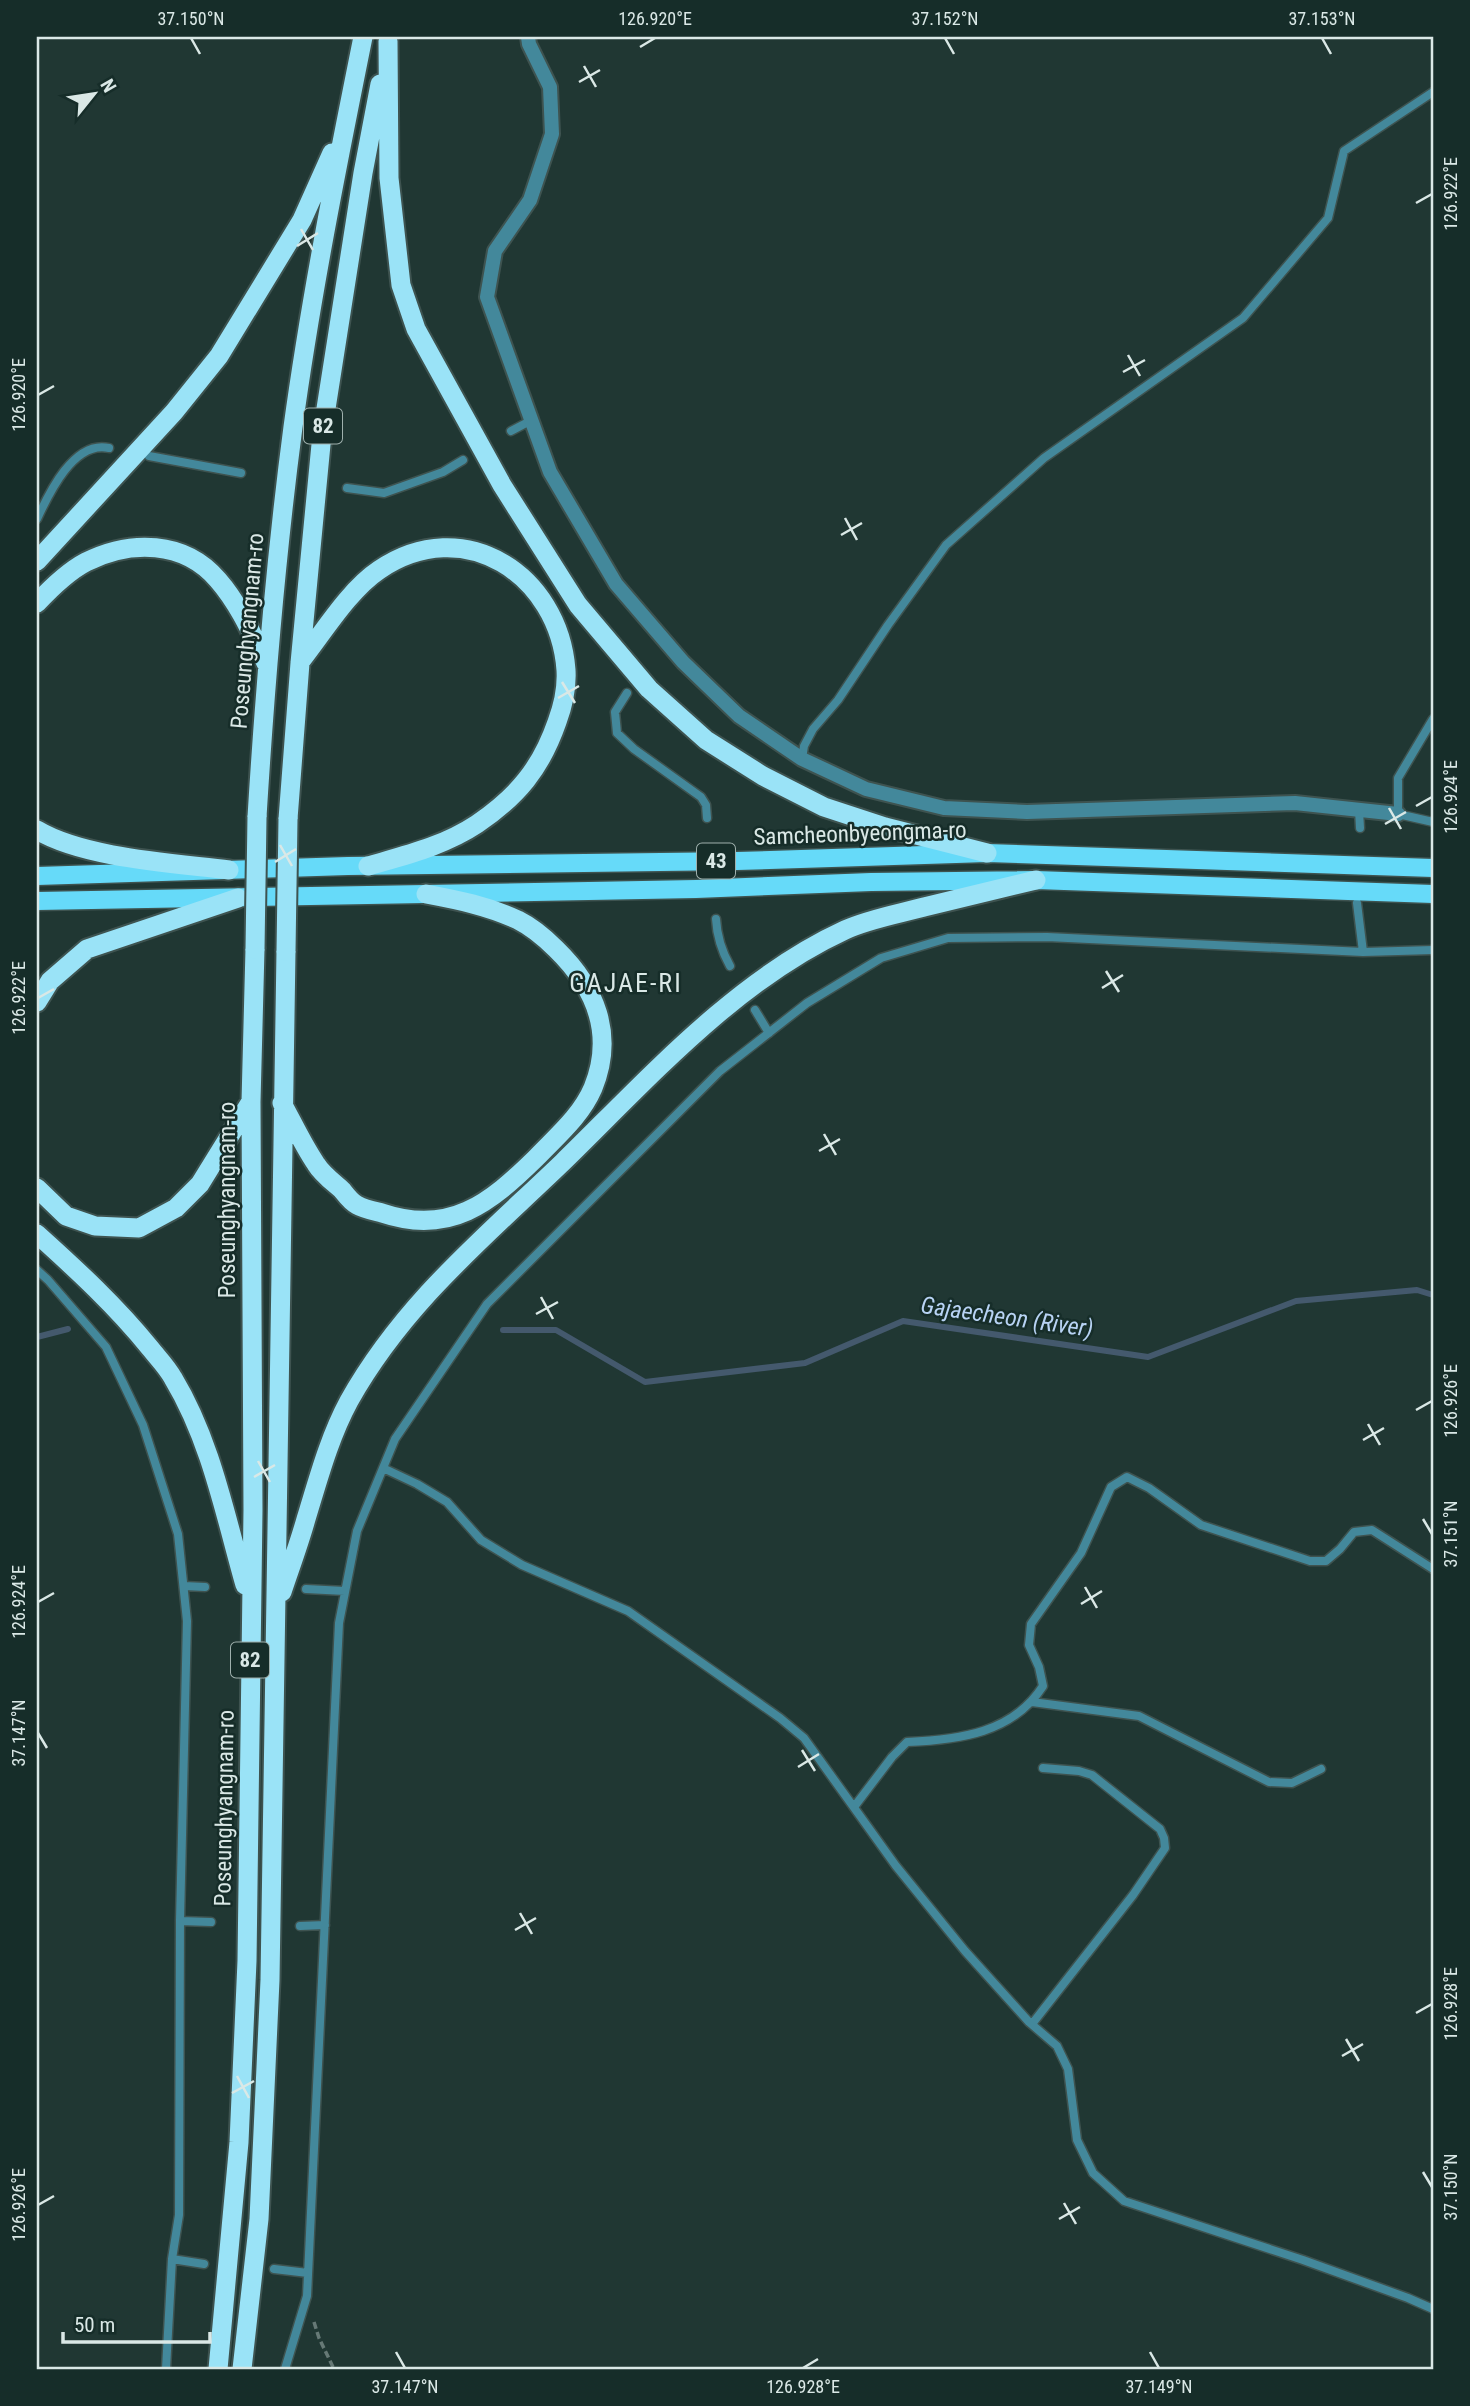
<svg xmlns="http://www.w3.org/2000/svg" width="1470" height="2406" viewBox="0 0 1470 2406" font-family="'Roboto Condensed',sans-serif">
<rect width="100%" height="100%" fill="#203733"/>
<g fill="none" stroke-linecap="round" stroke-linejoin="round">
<!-- stream -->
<path stroke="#44596d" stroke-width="6" d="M503 1330H556L645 1382 805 1363 903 1321 1148 1357 1296 1301 1417 1290 1433 1295
M37 1337 68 1329"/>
<defs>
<path id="service" d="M511 431 532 420
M149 456 241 473
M347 488 384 493 443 472 463 460
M37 519C49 493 74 440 109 448
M627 693 615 712 617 733 634 749 701 797 706 805 707 818
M1433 719 1398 778V814L1433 822
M802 759 804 746 813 729 838 700 888 625 946 545 1044 458 1243 318 1328 218 1344 151 1433 92
M1359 810 1360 828
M1357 903 1363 952
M716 919C717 937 721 950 730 966
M755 1010 769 1033
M37 1270 48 1280 106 1347 143 1425 178 1534 187 1621 180 1921 179 2215 172 2259 166 2369
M383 1468 417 1484 447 1502 481 1540 522 1565 628 1611 780 1718 804 1738 896 1866 965 1951 1029 2022 1057 2046 1068 2069 1077 2140 1093 2173 1124 2201 1303 2260 1408 2298 1433 2309
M184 1586 205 1587
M306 1589 345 1591
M1032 1702 1139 1716 1269 1782 1292 1783 1321 1769
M854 1807 892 1757 907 1742C959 1740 1013 1733 1043 1686L1039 1667 1029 1645 1031 1624 1081 1553 1111 1487 1127 1477 1149 1488 1201 1525 1310 1561H1326L1340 1549 1354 1532 1372 1530 1433 1569
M180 1921 211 1922
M300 1926 325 1925
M1032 2024 1133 1895 1165 1848 1164 1838 1160 1829 1092 1775 1079 1771 1043 1768
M172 2259 204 2264
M274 2269 308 2273
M285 2369 307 2296 339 1623 357 1531 395 1439 487 1304 720 1071 807 1003 881 958 948 938 1047 937 1363 952 1433 950"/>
<path id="minor" d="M528 37 529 44 550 87 552 134 530 200 495 251 487 297 550 472 616 584 683 662 739 716 802 759 866 789 944 808 1027 812 1295 803 1398 814"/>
<path id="primary" d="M37 876 348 866 737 861 987 853 1433 868
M37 901 696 889 871 882 1036 880 1433 894"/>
<path id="trunk" d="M388 41 389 178 401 285 416 329 502 485 578 605 649 689 706 740 763 776 824 807 885 827 987 853
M37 561 174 412 219 356 302 220 332 153
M37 603C51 588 67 572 86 562 130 540 184 540 218 580 239 604 252 634 266 663
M300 662C323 633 349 590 379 570 464 512 559 575 566 670 567 687 563 706 557 722 541 768 518 796 477 824 444 846 406 855 368 866
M257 817C265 686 276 556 293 427 311 296 337 166 363 37
M288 819 300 663 322 434 363 173 380 84
M37 830C84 858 173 863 229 870
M37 1002 50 981 87 949 238 898
M282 1103C293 1123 303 1145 316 1164 322 1174 333 1182 342 1190 346 1195 351 1202 357 1205 364 1209 374 1211 382 1213 450 1236 490 1203 536 1158 557 1136 581 1116 593 1088 615 1034 595 987 556 949 545 938 532 927 518 920 488 906 458 900 426 894
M37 1188 66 1216 95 1226 139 1228 176 1208 200 1184 250 1103
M37 1234C77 1270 116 1306 150 1348 158 1358 167 1367 173 1378 211 1441 225 1515 245 1585
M282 1592C290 1568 299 1544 306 1519 318 1480 329 1438 349 1401 404 1303 484 1238 563 1162 648 1079 736 980 845 930 869 919 898 914 924 907 961 898 998 889 1036 880
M218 2369 239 2142 247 1961 253 1510 251 1102 255 949
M242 2369 259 2219 270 1980 286 951"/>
</defs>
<!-- service casing -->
<use href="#service" stroke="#3e5350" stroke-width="11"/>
<!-- minor casing -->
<use href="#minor" stroke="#3e5350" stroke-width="18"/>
<!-- primary casing -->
<use href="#primary" stroke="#3e5350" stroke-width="21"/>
<!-- trunk casing -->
<use href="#trunk" stroke="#3e5350" stroke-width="23"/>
<!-- path -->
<path stroke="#667976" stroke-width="3.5" stroke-dasharray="7 3.5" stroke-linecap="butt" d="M314 2322 319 2338 333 2367 338 2369"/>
<!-- service -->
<use href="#service" stroke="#43889b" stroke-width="8"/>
<!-- minor -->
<use href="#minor" stroke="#43889b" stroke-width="14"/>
<!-- primary -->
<use href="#primary" stroke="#66daf9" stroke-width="18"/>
<!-- trunk -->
<use href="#trunk" stroke="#9ae3f7" stroke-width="19"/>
<defs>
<path id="trunk-bridge" d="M255 949 257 817
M286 951 288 819"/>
</defs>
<!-- trunk-bridge casing -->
<use href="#trunk-bridge" stroke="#3e5350" stroke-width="23" stroke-linecap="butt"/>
<!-- trunk-bridge -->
<use href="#trunk-bridge" stroke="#9ae3f7" stroke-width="19"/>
</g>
<!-- ticks -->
<path fill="none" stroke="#dae8e6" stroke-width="2.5" d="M191 38 200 54M945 38 954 54M1322 38 1331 54M640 47 655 38M584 66 596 87M579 82 600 70M1416 203 1432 194M301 229 313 250M297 246 318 233M1128 355 1140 376M1123 372 1145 360M38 395 54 386M845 518 857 540M841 535 862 523M562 682 575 703M558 698 579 686M1416 806 1432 797M1389 808 1401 829M1385 824 1406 812M280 845 292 866M275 862 296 849M1106 971 1119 992M1102 988 1123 975M38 998 54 989M824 1134 836 1155M819 1151 840 1139M541 1297 553 1319M536 1314 558 1302M1416 1410 1432 1401M1368 1424 1380 1445M1363 1440 1384 1428M258 1461 270 1482M254 1477 275 1465M1423 1519 1432 1534M1085 1587 1097 1608M38 1602 54 1593M1081 1604 1102 1591M38 1733 47 1748M802 1750 815 1771M798 1767 819 1754M520 1913 532 1934M515 1930 536 1918M1416 2013 1432 2004M1346 2039 1359 2061M1342 2056 1363 2044M237 2076 249 2098M232 2093 254 2081M1423 2172 1432 2187M1064 2203 1076 2224M38 2205 54 2196M1059 2219 1080 2207M396 2352 405 2368M1150 2352 1159 2368M803 2368 818 2359"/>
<g text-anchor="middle" stroke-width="5" stroke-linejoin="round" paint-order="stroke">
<!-- shield labels -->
<g fill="#162d29" stroke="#9fb0ad" stroke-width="2">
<rect x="304" y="408.5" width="38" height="35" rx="5"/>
<rect x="697" y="843.5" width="38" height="35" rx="5"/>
<rect x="231" y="1642.5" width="38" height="35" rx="5"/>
</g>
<g font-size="21" font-weight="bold" fill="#dae8e6">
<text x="323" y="433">82</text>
<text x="716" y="868">43</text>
<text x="250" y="1667">82</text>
</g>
<!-- street labels -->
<g font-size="23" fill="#dae8e6" stroke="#162d29">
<text transform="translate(247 631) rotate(-85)" y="8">Poseunghyangnam-ro</text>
<text transform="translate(860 833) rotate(-2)" y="8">Samcheonbyeongma-ro</text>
<text transform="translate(227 1200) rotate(-90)" y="8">Poseunghyangnam-ro</text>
<text transform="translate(224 1808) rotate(-89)" y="8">Poseunghyangnam-ro</text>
</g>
<!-- water labels -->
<g font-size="24" font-style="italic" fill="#b8d3f4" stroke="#162d29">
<text transform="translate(1007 1317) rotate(8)" y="8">Gajaecheon (River)</text>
</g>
<!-- quarter labels -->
<g font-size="26" letter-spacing="2" fill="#dae8e6" stroke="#162d29">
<text x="626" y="992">GAJAE-RI</text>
</g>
</g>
<!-- border -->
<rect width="1470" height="2406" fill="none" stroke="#162d29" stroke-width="77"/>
<!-- north arrow -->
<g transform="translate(94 94) rotate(60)" stroke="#162d29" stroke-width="5" paint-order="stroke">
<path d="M0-5L12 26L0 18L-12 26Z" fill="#dae8e6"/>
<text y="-10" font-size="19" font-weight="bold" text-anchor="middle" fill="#dae8e6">N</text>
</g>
<!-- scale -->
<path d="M63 2332v10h147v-10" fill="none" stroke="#dae8e6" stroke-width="3.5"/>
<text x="74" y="2332" font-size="21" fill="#dae8e6" stroke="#162d29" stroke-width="5" paint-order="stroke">50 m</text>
<rect x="38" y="38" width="1394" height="2330" fill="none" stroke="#dae8e6" stroke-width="2.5"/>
<g font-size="18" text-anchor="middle" fill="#dae8e6">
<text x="191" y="25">37.150°N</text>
<text x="655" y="25">126.920°E</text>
<text x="945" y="25">37.152°N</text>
<text x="1322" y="25">37.153°N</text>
<text transform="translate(1451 194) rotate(-90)" y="6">126.922°E</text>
<text transform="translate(19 395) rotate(-90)" y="6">126.920°E</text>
<text transform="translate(1451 797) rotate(-90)" y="6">126.924°E</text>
<text transform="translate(19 998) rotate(-90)" y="6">126.922°E</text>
<text transform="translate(1451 1401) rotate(-90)" y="6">126.926°E</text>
<text transform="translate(1451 1534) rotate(-90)" y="6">37.151°N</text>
<text transform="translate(19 1602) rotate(-90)" y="6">126.924°E</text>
<text transform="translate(19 1733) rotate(-90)" y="6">37.147°N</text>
<text transform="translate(1451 2004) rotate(-90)" y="6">126.928°E</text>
<text transform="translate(1451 2187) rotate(-90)" y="6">37.150°N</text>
<text transform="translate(19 2205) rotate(-90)" y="6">126.926°E</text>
<text x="405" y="2393">37.147°N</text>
<text x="803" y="2393">126.928°E</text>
<text x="1159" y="2393">37.149°N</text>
</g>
</svg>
